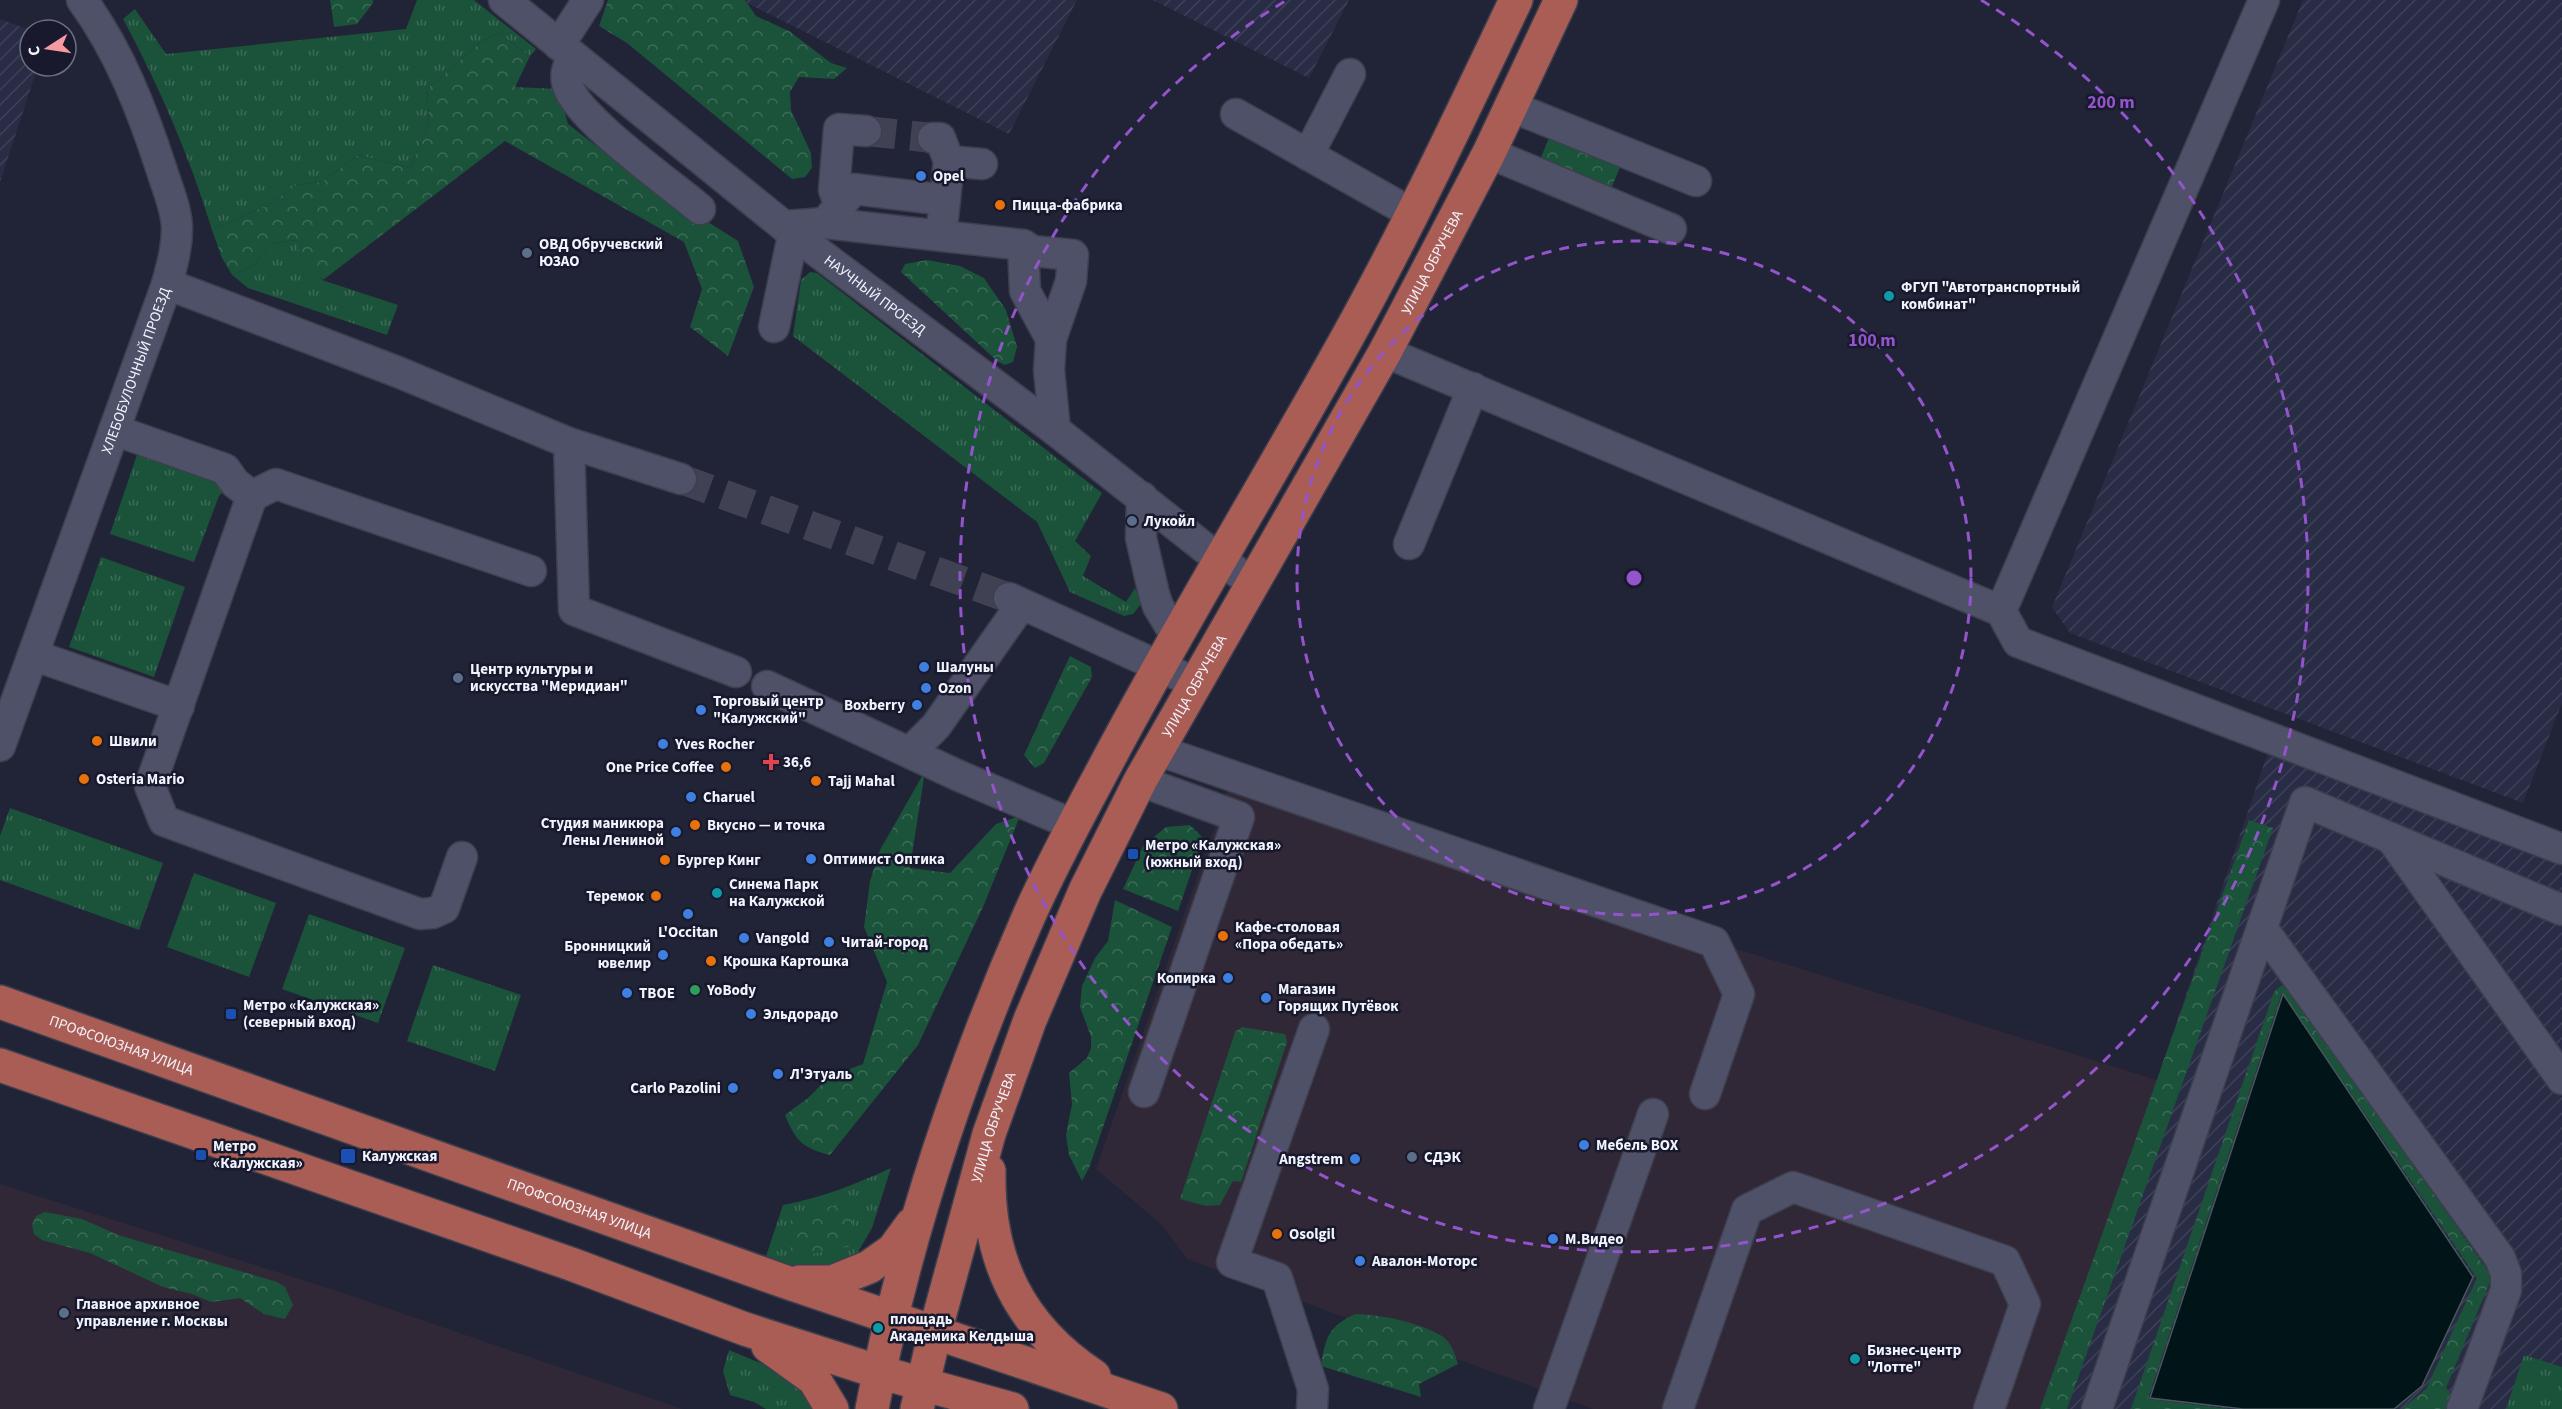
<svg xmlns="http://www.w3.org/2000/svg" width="2562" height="1409" viewBox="0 0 2562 1409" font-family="'Source Sans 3',sans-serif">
<defs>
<pattern id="industrial-furrows" width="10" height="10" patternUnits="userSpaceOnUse" patternTransform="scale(1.5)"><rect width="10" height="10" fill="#292c45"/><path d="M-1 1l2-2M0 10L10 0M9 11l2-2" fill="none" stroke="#3e4158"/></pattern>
<pattern id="grass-tufts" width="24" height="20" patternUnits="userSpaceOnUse" patternTransform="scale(1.5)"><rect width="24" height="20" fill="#1b523a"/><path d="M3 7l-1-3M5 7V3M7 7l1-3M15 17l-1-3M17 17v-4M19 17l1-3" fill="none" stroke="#3d6b58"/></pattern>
<pattern id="forest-crowns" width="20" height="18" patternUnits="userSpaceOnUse" patternTransform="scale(1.5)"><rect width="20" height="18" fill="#1b523a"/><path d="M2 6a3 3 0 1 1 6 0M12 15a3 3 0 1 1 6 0" fill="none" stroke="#3d6b58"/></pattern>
</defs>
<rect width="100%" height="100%" fill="#212336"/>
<!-- commercial -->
<path fill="#312837" d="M1229 785 1288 809 2157 1080 2042 1409H1593L1187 1259 1161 1224 1096 1169Z
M0 1184 340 1292 682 1409H0Z"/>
<!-- industrial -->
<path fill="url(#industrial-furrows)" d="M745 0H1077L1009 134 747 3Z
M1153 0H1349L1309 78Z
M2303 0H2562V703L2523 803 2070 633 2052 607Z
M0 19 30 30V66H38L0 182Z
M2271 743 2562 854V1409H2042L2157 1080Z"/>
<!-- grass -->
<path fill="url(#grass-tufts)" d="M417 0H474L536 49 530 56 499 33 482 41 427 89 429 122 410 168 358 155 322 182 297 185 266 206 212 230C189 155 160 88 123 19L135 9 166 54 406 29Z
M296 240 322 280 398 305 387 335 248 288 232 275 254 266 270 244Z
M810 272 817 273 1102 493 1075 541 1091 556 1083 576 1126 602 1135 588 1141 604 1133 614 1124 616 1070 592 1037 522 793 336 801 280Z
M138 452 215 479 223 492 219 496 194 562 110 534Z
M101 557 185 587 154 677 69 647Z
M10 808 163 863 139 930 0 880V836Z
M194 873 276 903 249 977 167 947Z
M309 914 405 948 378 1023 282 989Z
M433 965 521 995 495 1071 407 1041Z
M891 1168 872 1228 858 1252 846 1261 804 1273 765 1259 783 1205C821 1198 856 1184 891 1168Z
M729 1350C769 1367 792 1372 818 1409H766L754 1402 730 1395 723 1371Z
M2524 1355 2562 1367V1409H2506Z"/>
<!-- forest -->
<path fill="url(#forest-crowns)" d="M330 0H373V3L357 24 334 27Z
M608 0H745L756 16 789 31 831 63 847 68 834 79 799 77 790 92 791 110 811 153 812 168 805 177 792 179 627 43 599 26Z
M499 33 530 56 515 87 558 89 568 124 638 178 738 241 754 287 728 356 690 327 702 289 684 242 505 141 323 280 300 256 296 240 270 244 254 266 232 275 222 258 212 230 266 206 297 185 322 182 358 155 410 168 429 122 427 89 482 41Z
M1551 133 1622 163 1610 191 1539 162Z
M927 260 960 266 984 278 1006 310 1017 347 1013 362 1005 365 997 361 901 272 905 264Z
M1070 656 1091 667 1092 677 1044 763 1035 768 1024 755Z
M925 771 910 868 950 873 996 824 1020 816 983 907 918 1045 830 1155C802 1148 796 1141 785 1115L808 1098 830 1076 863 1064 887 982 864 927 870 881 880 850Z
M2249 820 2273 828 2067 1409H2040Z
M1190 825 1203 838 1178 911 1123 889 1143 846 1166 827Z
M1115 900 1172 927 1089 1168 1082 1181 1069 1155 1066 1135 1072 1104 1069 1073 1087 1058 1091 1048V1037L1080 1007 1082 986 1095 958 1108 941Z
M2282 985 2294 996 2492 1277 2446 1388 2453 1397 2457 1409H2402L2426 1389 2477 1278 2282 992 2148 1399 2229 1409H2131L2274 992Z
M1242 1027 1285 1034 1287 1042 1241 1182 1233 1181 1220 1205 1206 1206 1180 1199 1235 1032Z
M852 1202V1246L791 1258 790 1215Z
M45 1212 82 1219 118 1235 277 1282 285 1287 293 1305 285 1319 264 1314 240 1298 211 1302 192 1294 163 1287 90 1253 42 1240 34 1234 32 1225 36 1216Z
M1356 1314C1383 1315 1418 1322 1442 1336 1451 1342 1455 1354 1458 1364L1419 1384 1421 1397 1321 1366C1325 1338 1329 1325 1356 1314Z"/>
<!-- water -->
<path fill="#011417" stroke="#49575c" stroke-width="1.5" d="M2283 994 2473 1277 2422 1386 2394 1409H2243L2150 1398Z"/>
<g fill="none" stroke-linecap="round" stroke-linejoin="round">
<!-- minor-tunnel -->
<path stroke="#404254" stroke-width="30" stroke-dasharray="30 15" stroke-linecap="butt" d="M866 131 933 138
M681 479 1009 598"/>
<defs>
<g id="minor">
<path id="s1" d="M504 0 795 235 1055 430 1220 560 1253 583"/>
<path d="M559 45 588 0"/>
<path d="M573 56C568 67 564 74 568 86 577 118 672 185 700 209"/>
<path d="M1512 107 1696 181"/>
<path d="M1236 114 1413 214"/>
<path d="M933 138H940L949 161"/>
<path d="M1489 153 1671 229"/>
<path d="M1308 155 1350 74"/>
<path d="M840 206 834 190 839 129 866 131"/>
<path d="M943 218 949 161 982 164"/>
<path d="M825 223 854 189 945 200"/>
<path d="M784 226 825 223 1023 245 1025 291 1051 339 1049 370 1055 430"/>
<path d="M1023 245 1033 251 1073 255 1071 281 1051 339"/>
<path d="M167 284 398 372 569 443 681 479"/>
<path d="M774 327 791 245 795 235"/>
<path d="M1385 352 2001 611 2018 642 2562 849"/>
<path d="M114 430 225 469 235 483 252 496 150 786 164 821 420 914 433 913 444 908 462 857"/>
<path d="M569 443 574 610 736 672"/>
<path d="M252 496 276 484 531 571"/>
<path d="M1142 497 1141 538 1154 594 1158 606 1176 636"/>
<path d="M1409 544 1473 388"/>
<path d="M1009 598 1196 683"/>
<path d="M2001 611 2264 0"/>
<path d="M33 655 179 706"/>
<path d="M767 686 957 775 1074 825"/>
<path id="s2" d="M0 746 167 284C172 265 177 248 177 229 177 210 168 190 162 171 143 112 119 50 82 0"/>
<path d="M1157 750 1714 942 1739 994 1705 1094"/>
<path d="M910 752 936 726 1021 605"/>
<path d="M1140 781 1239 817 1144 1092"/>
<path d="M2391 838 2562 1079"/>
<path d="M2262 928 2500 1258 2506 1274V1290L2462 1409"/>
<path d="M1312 1409 1313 1389 1277 1278 1232 1262 1314 1029"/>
<path d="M1549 1409 1653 1114"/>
<path d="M1678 1409 1747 1210 1793 1187 2005 1261 2025 1304 1989 1409"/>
<path d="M2097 1409 2305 802 2562 910"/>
</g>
<g id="major">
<path id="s3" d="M0 1002 786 1282 1161 1409"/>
<path d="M0 1065 571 1264 745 1329 879 1372 1012 1409"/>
<path d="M989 1171C987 1260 1019 1326 1094 1376"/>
<path d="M799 1282H832L869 1267 893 1250 912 1224"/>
<path d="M768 1346 814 1379 832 1409"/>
<path d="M872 1409C904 1240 959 1076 1028 918 1053 861 1084 806 1113 751 1188 611 1271 475 1348 336 1409 226 1462 113 1516 0"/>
<path id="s4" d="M917 1409 935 1332 989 1134 1030 1020 1085 891 1140 781 1385 352 1489 153 1561 0"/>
</g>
</defs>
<!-- minor casing -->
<use href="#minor" stroke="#3e3f4e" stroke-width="33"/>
<!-- major casing -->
<use href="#major" stroke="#3e3f4e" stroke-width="36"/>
<!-- minor -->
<use href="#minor" stroke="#4e5168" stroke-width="30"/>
<!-- major -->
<use href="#major" stroke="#aa5d54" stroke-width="33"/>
</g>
<!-- distance rings -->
<g fill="none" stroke="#9354cc" stroke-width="3" stroke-dasharray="10 8">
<circle cx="1634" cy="578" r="337"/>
<path d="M1981 0A674 674 0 1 1 1287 0"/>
</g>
<!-- markers -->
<g fill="#3f7fe0" stroke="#18192c" stroke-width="2">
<circle cx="921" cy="176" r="6"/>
<circle cx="924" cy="667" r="6"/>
<circle cx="926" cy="688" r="6"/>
<circle cx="917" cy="705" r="6"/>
<circle cx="701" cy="710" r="6"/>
<circle cx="663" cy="744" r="6"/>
<circle cx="691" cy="797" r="6"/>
<circle cx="676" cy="832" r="6"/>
<circle cx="811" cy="859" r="6"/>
<circle cx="688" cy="914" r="6"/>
<circle cx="744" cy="938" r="6"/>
<circle cx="829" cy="942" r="6"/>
<circle cx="663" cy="955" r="6"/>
<circle cx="1228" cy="978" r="6"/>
<circle cx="627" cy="993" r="6"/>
<circle cx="1266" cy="998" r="6"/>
<circle cx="751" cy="1014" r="6"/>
<circle cx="778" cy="1074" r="6"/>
<circle cx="733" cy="1088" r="6"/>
<circle cx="1584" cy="1145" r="6"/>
<circle cx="1355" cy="1159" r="6"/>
<circle cx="1553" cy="1239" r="6"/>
<circle cx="1360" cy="1261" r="6"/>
</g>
<g fill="#e8710a" stroke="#18192c" stroke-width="2">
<circle cx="1000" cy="205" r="6"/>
<circle cx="97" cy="741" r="6"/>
<circle cx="726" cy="767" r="6"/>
<circle cx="84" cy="779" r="6"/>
<circle cx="816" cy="781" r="6"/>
<circle cx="695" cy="825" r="6"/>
<circle cx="665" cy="860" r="6"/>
<circle cx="656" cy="896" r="6"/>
<circle cx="1223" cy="936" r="6"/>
<circle cx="711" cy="961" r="6"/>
<circle cx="1277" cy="1234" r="6"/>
</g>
<g fill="#5c6f8a" stroke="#18192c" stroke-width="2">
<circle cx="527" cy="253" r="6"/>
<circle cx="1132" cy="521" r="6"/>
<circle cx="458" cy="678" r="6"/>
<circle cx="1412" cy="1157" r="6"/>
<circle cx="64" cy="1313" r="6"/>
</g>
<g fill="#0f9aa8" stroke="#18192c" stroke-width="2">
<circle cx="1889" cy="296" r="6"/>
<circle cx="717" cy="893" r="6"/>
<circle cx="878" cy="1328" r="6"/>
<circle cx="1855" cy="1359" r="6"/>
</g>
<path fill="#e0444e" stroke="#18192c" stroke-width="2" d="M768 753h6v6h6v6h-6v6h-6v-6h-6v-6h6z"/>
<g fill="#1a4fb4" stroke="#18192c" stroke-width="2">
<rect x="1127" y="848" width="12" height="12" rx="3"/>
<rect x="225" y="1008" width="12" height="12" rx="3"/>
<rect x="195" y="1149" width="12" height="12" rx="3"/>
<rect x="340" y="1148" width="16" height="16" rx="3"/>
</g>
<circle fill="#2e9e5b" stroke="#18192c" stroke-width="2" cx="695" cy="990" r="6"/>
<g text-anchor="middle" stroke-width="5" stroke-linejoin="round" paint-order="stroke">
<!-- poi labels -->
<g font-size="15" font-weight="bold" fill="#f1f3fe" stroke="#18192c" text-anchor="start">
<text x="933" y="181">Opel</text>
<text x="1012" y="210">Пицца-фабрика</text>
<text x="539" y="249">ОВД Обручевский<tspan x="539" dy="17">ЮЗАО</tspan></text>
<text x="1901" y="292">ФГУП "Автотранспортный<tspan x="1901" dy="17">комбинат"</tspan></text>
<text x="1144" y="526">Лукойл</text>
<text x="936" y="672">Шалуны</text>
<text x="470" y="674">Центр культуры и<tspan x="470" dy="17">искусства "Меридиан"</tspan></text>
<text x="938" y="693">Ozon</text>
<text x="713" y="706">Торговый центр<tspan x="713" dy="17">"Калужский"</tspan></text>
<text x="905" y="710" text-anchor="end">Boxberry</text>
<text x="109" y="746">Швили</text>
<text x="675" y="749">Yves Rocher</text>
<text x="783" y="767">36,6</text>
<text x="714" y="772" text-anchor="end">One Price Coffee</text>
<text x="96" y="784">Osteria Mario</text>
<text x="828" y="786">Tajj Mahal</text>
<text x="703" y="802">Charuel</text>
<text x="664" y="828" text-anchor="end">Студия маникюра<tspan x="664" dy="17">Лены Лениной</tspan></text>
<text x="707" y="830">Вкусно — и точка</text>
<text x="1145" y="850">Метро «Калужская»<tspan x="1145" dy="17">(южный вход)</tspan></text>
<text x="823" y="864">Оптимист Оптика</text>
<text x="677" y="865">Бургер Кинг</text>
<text x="729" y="889">Синема Парк<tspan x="729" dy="17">на Калужской</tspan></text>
<text x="644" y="901" text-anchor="end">Теремок</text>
<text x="1235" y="932">Кафе-столовая<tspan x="1235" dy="17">«Пора обедать»</tspan></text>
<text x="688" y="937" text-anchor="middle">L'Occitan</text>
<text x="756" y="943">Vangold</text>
<text x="841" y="947">Читай-город</text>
<text x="651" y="951" text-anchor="end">Бронницкий<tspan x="651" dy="17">ювелир</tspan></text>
<text x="723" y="966">Крошка Картошка</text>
<text x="1216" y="983" text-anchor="end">Копирка</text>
<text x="1278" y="994">Магазин<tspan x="1278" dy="17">Горящих Путёвок</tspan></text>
<text x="707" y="995">YoBody</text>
<text x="639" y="998">ТВОЕ</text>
<text x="243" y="1010">Метро «Калужская»<tspan x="243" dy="17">(северный вход)</tspan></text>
<text x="763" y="1019">Эльдорадо</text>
<text x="790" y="1079">Л'Этуаль</text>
<text x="721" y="1093" text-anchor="end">Carlo Pazolini</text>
<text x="1596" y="1150">Мебель BOX</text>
<text x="213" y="1151">Метро<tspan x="213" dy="17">«Калужская»</tspan></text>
<text x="362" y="1161">Калужская</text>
<text x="1424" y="1162">СДЭК</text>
<text x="1343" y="1164" text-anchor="end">Angstrem</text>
<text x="1289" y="1239">Osolgil</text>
<text x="1565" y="1244">М.Видео</text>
<text x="1372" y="1266">Авалон-Моторс</text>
<text x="76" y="1309">Главное архивное<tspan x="76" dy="17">управление г. Москвы</tspan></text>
<text x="890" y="1324">площадь<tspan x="890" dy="17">Академика Келдыша</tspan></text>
<text x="1867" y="1355">Бизнес-центр<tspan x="1867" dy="17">"Лотте"</tspan></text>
</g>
<!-- street labels -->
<g font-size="15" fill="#f1f3fe" stroke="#18192c">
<text dy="5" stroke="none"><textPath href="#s4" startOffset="1264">УЛИЦА ОБРУЧЕВА</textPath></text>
<text dy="5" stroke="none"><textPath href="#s1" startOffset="474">НАУЧНЫЙ ПРОЕЗД</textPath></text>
<text dy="5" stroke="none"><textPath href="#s2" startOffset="399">ХЛЕБОБУЛОЧНЫЙ ПРОЕЗД</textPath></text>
<text dy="5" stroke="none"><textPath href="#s4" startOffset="778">УЛИЦА ОБРУЧЕВА</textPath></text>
<text dy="5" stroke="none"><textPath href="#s3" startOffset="129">ПРОФСОЮЗНАЯ УЛИЦА</textPath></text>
<text dy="5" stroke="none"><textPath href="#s4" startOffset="292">УЛИЦА ОБРУЧЕВА</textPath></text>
<text dy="5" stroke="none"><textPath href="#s3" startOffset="615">ПРОФСОЮЗНАЯ УЛИЦА</textPath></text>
</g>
</g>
<circle cx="1634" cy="578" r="9" fill="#9354cc" stroke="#18192c" stroke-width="3"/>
<g font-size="18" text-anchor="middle" font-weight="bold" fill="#9354cc" stroke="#18192c" stroke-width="5" stroke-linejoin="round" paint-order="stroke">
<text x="2111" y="108">200 m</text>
<text x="1872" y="346">100 m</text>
</g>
<!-- north arrow -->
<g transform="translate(48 48) rotate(258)"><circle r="28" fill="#18192c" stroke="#6f7080" stroke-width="1.5"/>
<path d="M0-4.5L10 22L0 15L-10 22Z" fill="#f49aa1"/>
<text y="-9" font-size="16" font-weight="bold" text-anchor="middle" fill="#f1f3fe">С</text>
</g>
</svg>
